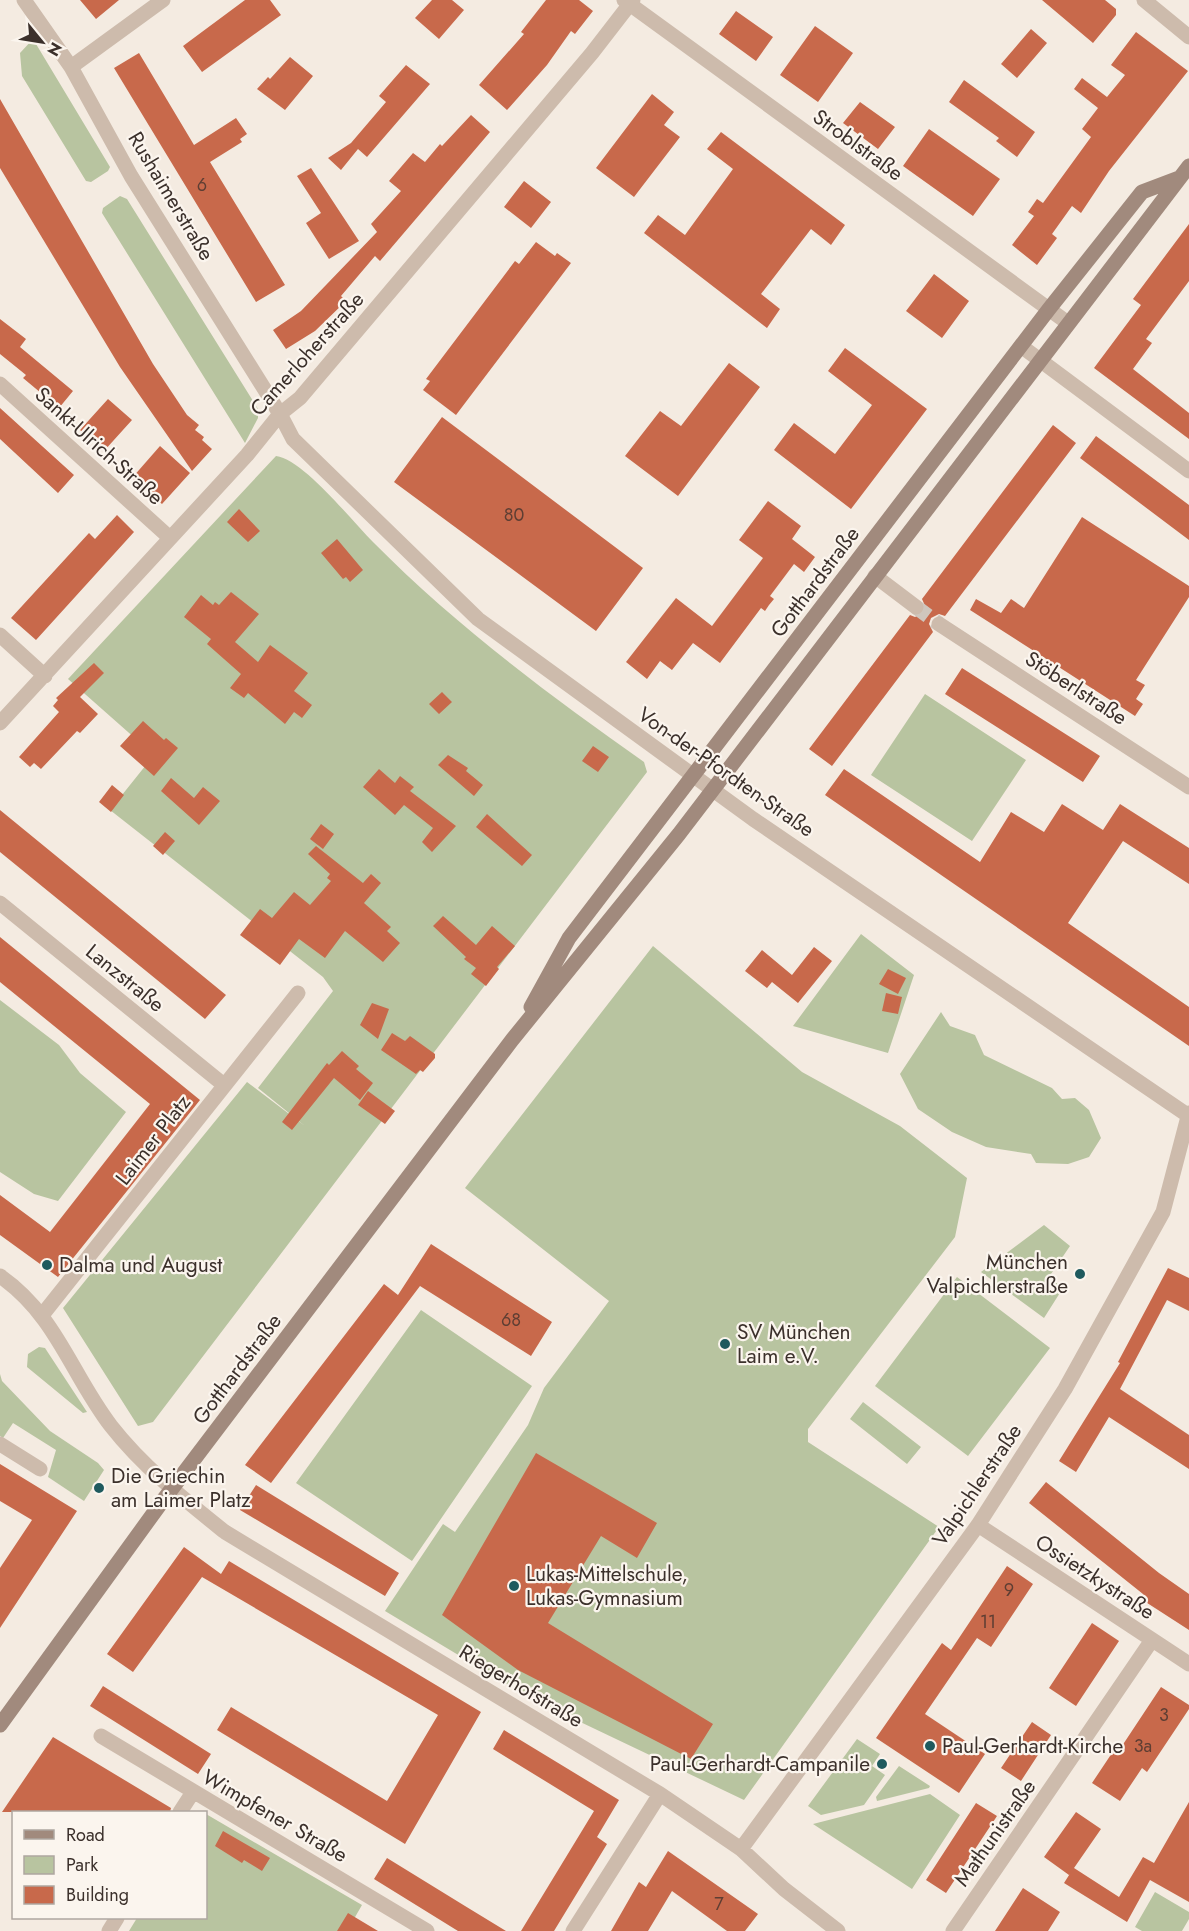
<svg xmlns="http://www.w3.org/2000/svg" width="1189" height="1931" viewBox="0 0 1189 1931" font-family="Jost,sans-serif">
<rect width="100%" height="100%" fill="#f4ebe1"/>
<!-- green -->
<path fill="#b8c4a0" d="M33 39 110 167 108 171 91 182 86 181 22 76 20 53Z
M120 196 127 199 258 409V418L245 443 102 213 103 208Z
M276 456C304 460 351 520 373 542 455 625 549 695 644 762L647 772 153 1422 138 1426 63 1308 247 1082 305 1126 258 1088 333 991 323 977 110 810 154 755 68 679Z
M925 694 1026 760 972 841 871 775Z
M861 934 914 975 888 1053 793 1026Z
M653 946 802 1072 900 1126 967 1178 955 1237 808 1429V1442L939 1527 744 1800 530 1698 385 1611 443 1524 455 1532 528 1425 544 1388 609 1301 465 1188Z
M0 1000 59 1045 80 1073 126 1112 58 1201 34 1194 0 1172Z
M941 1012 950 1026 975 1035 984 1055 1052 1088 1062 1099 1075 1098 1089 1110 1101 1138 1089 1157 1068 1164 1036 1163 1031 1154 986 1147 952 1132 918 1109 900 1074Z
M1044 1225 1070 1246 1049 1277 1063 1288 1044 1318 981 1272Z
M957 1277 1050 1348 968 1456 875 1386Z
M421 1310 532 1386 412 1561 296 1483Z
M39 1347 45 1348 87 1412 83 1413 27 1367 28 1354Z
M0 1374 2 1381 50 1431 98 1463 104 1470 84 1501 48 1477 56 1450 13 1423 3 1438 0 1436Z
M863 1402 921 1447 907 1464 850 1419Z
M857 1739 880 1754 872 1766 885 1775 864 1805 821 1815 808 1806Z
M899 1766 930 1786 929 1788 877 1801 876 1797Z
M930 1794 960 1815 912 1889 813 1824Z
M206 1814 362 1905 347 1931H129L137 1918H206Z
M1155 1892 1189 1912V1919L1182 1931H1142L1135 1927Z"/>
<!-- building -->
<path fill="#c8694b" d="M80 0H119L96 19Z
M245 0H270L281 15 202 72 183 46Z
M432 0H452L464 10 439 39 415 18Z
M546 0H579L593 11 575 34 571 31 547 65 507 110 479 85 524 34 521 32Z
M1042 0H1105L1116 9V15L1093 43Z
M736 11 773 37 756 61 719 34Z
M815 26 853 53 818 102 780 75Z
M1031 29 1047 43 1017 78 1001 64Z
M1136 32 1188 71 1109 171 1081 213 1072 206 1052 234 1057 238 1037 265 1012 245 1034 216 1028 212 1037 199 1043 203 1091 137 1082 129 1098 108 1074 89 1082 78 1107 97 1125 75 1111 65Z
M139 53 194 145 236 118 247 134 240 139 242 142 210 162 285 285 256 302 114 68Z
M290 57 313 76 285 110 257 89 268 77 270 79Z
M406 65 430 84 367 157 358 149 341 170 328 158 351 143 386 102 379 96Z
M964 80 1035 132 1017 157 996 141 999 138 949 102Z
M652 94 674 112 664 125 680 137 634 197 596 168Z
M0 99 153 364 187 415 199 425 195 430 204 437 202 440 212 449 192 471 120 367 0 168Z
M860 102 895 127 878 149 843 123Z
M471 115 490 132 380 261 375 256 341 296 346 301 315 331 286 349 273 330 301 311 377 232 371 224 401 191 389 181 413 153 425 162 440 144 442 146Z
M929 129 1000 179 973 216 903 166Z
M721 132 845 225 831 245 811 229 761 294 780 309 767 328 644 233 658 215 685 235 733 169 707 149Z
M311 168 359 241 329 259 306 223 321 213 297 176Z
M524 181 551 202 531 228 504 207Z
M1189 224V281L1146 339 1152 343 1133 369 1189 413V439L1094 368 1141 305 1133 299Z
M536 242 555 256 557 253 571 263 456 415 423 390 430 381 426 379 515 261 519 264Z
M934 274 969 301 942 338 906 311Z
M0 319 26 339 20 347 73 391 59 408 23 378 26 375 0 354Z
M845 348 927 409 851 509 774 450 794 423 835 454 872 405 828 371Z
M729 363 760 387 678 496 625 456 660 411 681 426Z
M108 399 132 420 104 451 80 430Z
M0 408 74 475 58 493 0 439Z
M442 417 643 568 596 631 394 482Z
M1053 425 1076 443 945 616 939 614 931 618 929 624 933 632 832 766 809 749 910 615 915 617 923 613 926 608 922 599Z
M1096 436 1189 505V540L1080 458Z
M160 446 190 473 162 504 132 478Z
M768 501 801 526 792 539 815 557 804 572 794 564 770 596 774 599 769 605 765 611 761 608 720 663 693 643 672 670 660 661 647 679 626 662 676 598 712 626 763 558 739 540Z
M239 509 260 531 248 542 227 522Z
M117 515 134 532 36 640 11 618 89 533 95 539Z
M1082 517 1189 586V597L1136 680 1145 685 1136 699 1143 704 1135 716 970 610 976 599 1001 613 1011 599 1024 608Z
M337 539 363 570 350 582 346 577 343 579 321 553Z
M231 592 259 614 235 642 258 662 270 645 308 673 294 691 312 705 302 718 294 712 285 724 248 693 244 698 230 688 241 674 207 644 211 639 184 617 201 595 213 605 215 602 219 605Z
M94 663 104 673 80 697 98 714 80 733 77 731 41 769 34 763 30 767 19 757 59 712 53 706 58 700 56 698Z
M962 668 1100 756 1083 782 945 694Z
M442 692 452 702 439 714 429 704Z
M143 721 164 740 166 738 178 748 154 776 120 746Z
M593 746 609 757 598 772 582 761Z
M448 755 468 768 466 771 483 785 474 796 438 765Z
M379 769 395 783 400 776 414 787 410 791 456 826 432 852 422 842 433 828 404 805 395 815 363 787Z
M844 769 980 862 1011 812 1044 832 1062 804 1103 830 1120 804 1189 848V884L1123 841 1068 923 1189 1007V1046L825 795Z
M171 778 194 798 203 787 220 801 199 825 161 791Z
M112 785 124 795 111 812 99 802Z
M0 810 226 995 205 1019 0 852Z
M487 814 532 855 522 866 476 827Z
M321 824 334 834 323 849 310 839Z
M165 832 175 841 163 855 153 846Z
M316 846 363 883 371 874 381 883 364 903 391 927 387 931 400 943 383 962 345 931 325 958 299 939 280 965 240 935 260 909 272 918 294 892 310 905 331 881 327 878 330 874 308 854Z
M443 916 476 945 492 926 515 946 497 967 499 969 486 986 471 974 476 968 464 959 466 957 433 926Z
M0 937 200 1100 58 1277 0 1235V1195L50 1232 150 1104 0 982Z
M814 947 832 961 798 1003 772 982 767 988 745 971 762 950 792 975Z
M888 969 906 978 898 994 879 984Z
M886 993 902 997 898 1014 882 1011Z
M372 1003 389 1009 378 1039 360 1025Z
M392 1033 405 1041 410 1036 435 1054V1058L423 1072 420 1070 416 1074 381 1050Z
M342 1051 359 1066 356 1069 373 1083 360 1100 334 1078 292 1130 282 1122 327 1063 329 1065Z
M368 1091 395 1111 385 1124 358 1105Z
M431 1244 552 1322 531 1356 420 1286 271 1483 245 1465 384 1284 398 1295Z
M1168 1268 1189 1278V1311L1167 1300 1120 1389 1189 1435V1469L1109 1417 1076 1472 1059 1461 1120 1363 1118 1362Z
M536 1453 657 1523 637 1558 601 1536 548 1623 713 1724 691 1759 518 1670 442 1615Z
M0 1464 77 1511 0 1628V1568L32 1520 0 1501Z
M1046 1482 1159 1573 1189 1594V1630L1141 1599 1143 1594 1029 1503Z
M256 1485 399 1573 385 1596 240 1510Z
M184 1547 221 1574 229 1561 481 1712 405 1844 217 1730 231 1707 387 1801 438 1715 202 1577 133 1672 107 1654Z
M1007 1566 1033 1584 991 1647 977 1638 925 1714 985 1754 959 1793 876 1738 942 1643 951 1650Z
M1092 1623 1119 1641 1076 1706 1049 1688Z
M103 1686 211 1754 198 1774 90 1706Z
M1161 1687 1189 1705V1709L1147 1772 1142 1768 1120 1801 1092 1783 1114 1750 1118 1752Z
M1032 1722 1051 1735 1021 1781 1001 1768Z
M504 1730 619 1800 597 1837 607 1844 554 1931H521L594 1811 493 1749Z
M53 1737 171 1808 170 1812H2Z
M1189 1802V1902L1150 1880 1127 1922 1064 1883 1071 1872 1069 1875 1044 1857 1076 1812 1101 1829 1074 1868 1119 1897 1143 1857 1154 1863Z
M976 1803 997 1816 946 1893 926 1880Z
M223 1831 270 1858 262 1871 244 1860 242 1863 215 1846Z
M668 1851 758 1914 745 1931H727L672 1891 648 1931H611L639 1882 646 1887Z
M387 1858 465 1906 506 1931H458L374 1879Z
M1023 1888 1060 1912 1048 1931H995Z
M348 1913 378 1931H337Z"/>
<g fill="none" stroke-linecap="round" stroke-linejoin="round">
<!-- street-tunnel -->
<path stroke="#cfc6bd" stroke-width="15" stroke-dasharray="15 8" stroke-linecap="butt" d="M916 607 939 624"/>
<!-- street -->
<path stroke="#cdbbac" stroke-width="15" d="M24 0 71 67 131 176 280 414 293 439 478 619 753 819 1189 1116
M624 0 1068 323
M1144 0 1189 37
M71 67 163 0
M1021 346 1189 471
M0 384 170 538
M875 576 916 607
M939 624 1189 787
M0 635 45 676
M0 723 247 455 280 414 300 398 592 53 633 0
M0 903 224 1085
M0 1276C57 1316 71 1374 111 1426 143 1467 185 1500 225 1532L660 1794 741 1849 784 1889 838 1931
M43 1314 298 993
M0 1444 40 1469
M978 1525 1189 1664
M101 1736 427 1931
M180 1812 193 1792
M741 1849 978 1525 1065 1389 1163 1212 1189 1113
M109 1931 117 1918
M573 1931 660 1794
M953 1931 1152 1640"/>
<!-- secondary -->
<path stroke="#a18a7d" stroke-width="15" d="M531 1007 569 938 1049 309 1142 192 1179 178
M0 1725 161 1503 512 1040 679 834 1189 166"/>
</g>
<!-- markers -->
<g fill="#1f5a5e" stroke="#fbf5ee" stroke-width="2">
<circle cx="47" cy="1265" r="6"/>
<circle cx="1080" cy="1274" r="6"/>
<circle cx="725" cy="1344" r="6"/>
<circle cx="99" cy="1488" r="6"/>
<circle cx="514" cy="1586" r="6"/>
<circle cx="930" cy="1746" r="6"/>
<circle cx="882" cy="1764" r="6"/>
</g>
<g text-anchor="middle" stroke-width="4.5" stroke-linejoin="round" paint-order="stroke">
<!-- number labels -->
<g font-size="18" fill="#5e3e33">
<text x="202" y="191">6</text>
<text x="514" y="521">80</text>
<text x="511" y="1326">68</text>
<text x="1009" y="1596">9</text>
<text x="988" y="1628">11</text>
<text x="1164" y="1721">3</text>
<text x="1143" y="1752">3a</text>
<text x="719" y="1910">7</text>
</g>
<!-- street labels -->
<g font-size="21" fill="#3b302b" stroke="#fbf5ee">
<text transform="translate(858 145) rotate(36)" y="7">Stroblstraße</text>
<text transform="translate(171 196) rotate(59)" y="7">Rushaimerstraße</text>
<text transform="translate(307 354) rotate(-48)" y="7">Camerloherstraße</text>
<text transform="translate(99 446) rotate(42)" y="7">Sankt-Ulrich-Straße</text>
<text transform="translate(815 582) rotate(-53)" y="7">Gotthardstraße</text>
<text transform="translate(1076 688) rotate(33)" y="7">Stöberlstraße</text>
<text transform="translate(726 772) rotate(35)" y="7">Von-der-Pfordten-Straße</text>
<text transform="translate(125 978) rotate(39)" y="7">Lanzstraße</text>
<text transform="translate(153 1140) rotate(-52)" y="7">Laimer Platz</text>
<text transform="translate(237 1369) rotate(-53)" y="7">Gotthardstraße</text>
<text transform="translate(977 1485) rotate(-56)" y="7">Valpichlerstraße</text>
<text transform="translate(1095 1577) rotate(33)" y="7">Ossietzkystraße</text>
<text transform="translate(521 1686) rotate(31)" y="7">Riegerhofstraße</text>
<text transform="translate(275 1816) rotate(30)" y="7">Wimpfener Straße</text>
<text transform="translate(995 1833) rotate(-55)" y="7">Mathunistraße</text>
</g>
<!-- poi labels -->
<g font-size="21" fill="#3b302b" stroke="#fbf5ee" text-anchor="start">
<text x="1068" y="1269" text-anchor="end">München<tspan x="1068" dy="24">Valpichlerstraße</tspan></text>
<text x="59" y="1272">Dalma und August</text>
<text x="737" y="1339">SV München<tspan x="737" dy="24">Laim e.V.</tspan></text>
<text x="111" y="1483">Die Griechin<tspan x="111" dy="24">am Laimer Platz</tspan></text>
<text x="526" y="1581">Lukas-Mittelschule,<tspan x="526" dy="24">Lukas-Gymnasium</tspan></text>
<text x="942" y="1753">Paul-Gerhardt-Kirche</text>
<text x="870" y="1771" text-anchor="end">Paul-Gerhardt-Campanile</text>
</g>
</g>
<!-- legend -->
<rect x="12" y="1811" width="195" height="108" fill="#fbf5ee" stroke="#aea6a0" stroke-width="1.5"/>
<rect x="24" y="1830" width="30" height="9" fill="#a18a7d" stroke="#aea6a0" stroke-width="1.5"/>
<text x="66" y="1841" font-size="18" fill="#3b302b">Road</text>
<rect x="24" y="1856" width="30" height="18" fill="#b8c4a0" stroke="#aea6a0" stroke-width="1.5"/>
<text x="66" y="1871" font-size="18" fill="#3b302b">Park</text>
<rect x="24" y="1886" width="30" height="18" fill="#c8694b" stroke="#aea6a0" stroke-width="1.5"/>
<text x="66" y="1901" font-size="18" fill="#3b302b">Building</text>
<!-- north arrow -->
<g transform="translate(42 42) rotate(120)" stroke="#fbf5ee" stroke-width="4.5" paint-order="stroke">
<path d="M0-4.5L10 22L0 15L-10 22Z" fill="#3b302b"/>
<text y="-9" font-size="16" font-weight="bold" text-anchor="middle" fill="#3b302b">N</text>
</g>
</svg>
